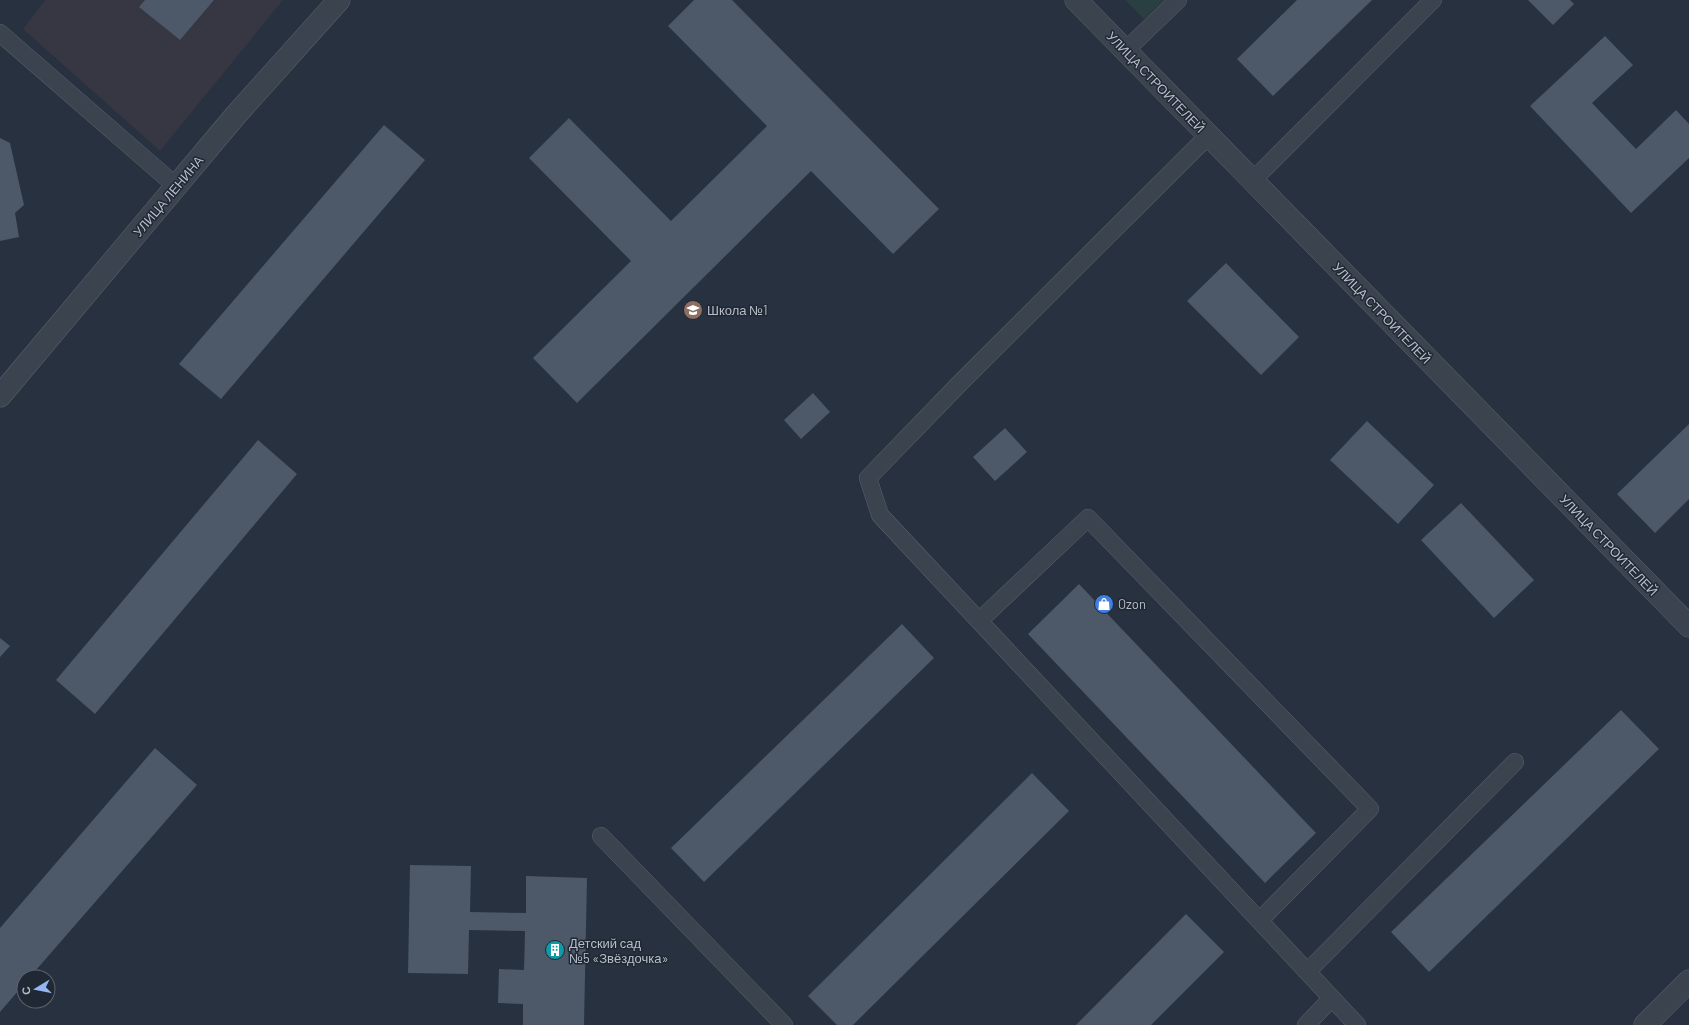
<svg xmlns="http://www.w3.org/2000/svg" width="1689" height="1025" viewBox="0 0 1689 1025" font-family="Barlow,sans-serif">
<rect width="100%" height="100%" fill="#27313f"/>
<!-- medical -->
<path fill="#373643" d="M45 0H283L160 151 23 29Z"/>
<!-- green -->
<path fill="#2a3f41" d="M1125 0H1164L1144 19Z"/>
<!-- building -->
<path fill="#4d5868" d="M145 0H214L180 40 139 7Z
M694 0H732L939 209 893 254 811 171 577 403 533 358 631 261 529 158 569 118 671 221 767 126 668 26Z
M1297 0H1372L1273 96 1237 59Z
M1528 0H1570L1574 4 1553 25Z
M1605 36 1633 65 1592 103 1636 149 1676 110 1689 124V158L1631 213 1530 106Z
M384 125 425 160 221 399 179 364Z
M0 138 10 143 24 205 15 213 19 237 0 241Z
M1226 263 1299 337 1261 375 1187 301Z
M813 393 830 412 801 439 784 420Z
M1367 421 1434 485 1398 524 1330 460Z
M1689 424V499L1655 533 1617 494Z
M1005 428 1027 452 995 481 973 457Z
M258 440 297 474 95 714 56 680Z
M1461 503 1534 580 1494 618 1421 540Z
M1079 584 1316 833 1265 883 1028 634Z
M902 624 934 658 704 882 671 848Z
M0 638 10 646 0 657Z
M1621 710 1659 749 1429 972 1391 932Z
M155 748 197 785 30 977H24V984L0 1012V928Z
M1032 773 1069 811 853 1025H837L808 996Z
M410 865 471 866 470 912 526 913V876L587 878 584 1025H523V1004L498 1003 499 969 524 970 525 931 469 930 468 974 408 973Z
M1186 914 1224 952 1151 1025H1076Z"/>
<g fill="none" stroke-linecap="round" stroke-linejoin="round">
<defs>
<path id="service" d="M0 33 176 186
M1126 50 1178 0
M1208 136 962 381 868 478 880 515 1357 1025
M1252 181 1433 0
M979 621 1088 518 1370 809 1260 920
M601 836 784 1025
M1308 971 1515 762
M1306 1025 1332 998"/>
<path id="minor" d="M1076 0 1689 626
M0 396 235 116 339 0
M1645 1025 1689 981"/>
</defs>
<!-- service casing -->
<use href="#service" stroke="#59616d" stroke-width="18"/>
<!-- minor casing -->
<use href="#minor" stroke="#59616d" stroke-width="23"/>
<!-- service -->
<use href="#service" stroke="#3b434f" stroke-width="17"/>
<!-- minor -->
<use href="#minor" stroke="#3b434f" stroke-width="22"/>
</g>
<!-- icons -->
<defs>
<symbol id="school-disc" viewBox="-11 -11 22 22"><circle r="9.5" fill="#8d6e63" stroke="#202834"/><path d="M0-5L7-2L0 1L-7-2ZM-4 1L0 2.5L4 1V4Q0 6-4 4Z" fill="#fff"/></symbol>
<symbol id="shop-disc" viewBox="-11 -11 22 22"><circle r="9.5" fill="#3f7fe0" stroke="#202834"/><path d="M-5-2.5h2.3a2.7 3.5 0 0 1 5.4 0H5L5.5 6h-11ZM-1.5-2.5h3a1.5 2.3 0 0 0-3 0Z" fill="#fff"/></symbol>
<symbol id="building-disc" viewBox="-11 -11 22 22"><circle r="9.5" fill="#0f9aa8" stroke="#202834"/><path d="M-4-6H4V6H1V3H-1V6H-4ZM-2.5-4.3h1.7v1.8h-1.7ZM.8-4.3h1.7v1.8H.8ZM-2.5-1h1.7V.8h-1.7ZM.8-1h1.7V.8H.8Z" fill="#fff"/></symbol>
</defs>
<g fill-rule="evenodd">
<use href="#school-disc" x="682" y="299" width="22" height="22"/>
<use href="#shop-disc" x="1093" y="593" width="22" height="22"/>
<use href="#building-disc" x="544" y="939" width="22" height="22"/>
</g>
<g text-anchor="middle" stroke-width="3" stroke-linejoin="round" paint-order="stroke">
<!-- street labels -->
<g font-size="13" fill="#b7beca" stroke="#202834">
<text transform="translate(1156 82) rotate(46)" y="5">УЛИЦА СТРОИТЕЛЕЙ</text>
<text transform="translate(168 196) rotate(-50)" y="5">УЛИЦА ЛЕНИНА</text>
<text transform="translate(1382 313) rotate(46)" y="5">УЛИЦА СТРОИТЕЛЕЙ</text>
<text transform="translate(1609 545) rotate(46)" y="5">УЛИЦА СТРОИТЕЛЕЙ</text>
</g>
<!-- poi labels -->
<g font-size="13" fill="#b7beca" stroke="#202834" text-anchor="start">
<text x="707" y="315">Школа №1</text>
<text x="1118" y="609">Ozon</text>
<text x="569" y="948">Детский сад<tspan x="569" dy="15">№5 «Звёздочка»</tspan></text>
</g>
</g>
<!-- north arrow -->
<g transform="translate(36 989) rotate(260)"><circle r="19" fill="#202834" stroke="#5c6470"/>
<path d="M0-3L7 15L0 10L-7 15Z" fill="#94b7f2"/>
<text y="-6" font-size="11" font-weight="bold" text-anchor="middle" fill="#b7beca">С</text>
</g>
</svg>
